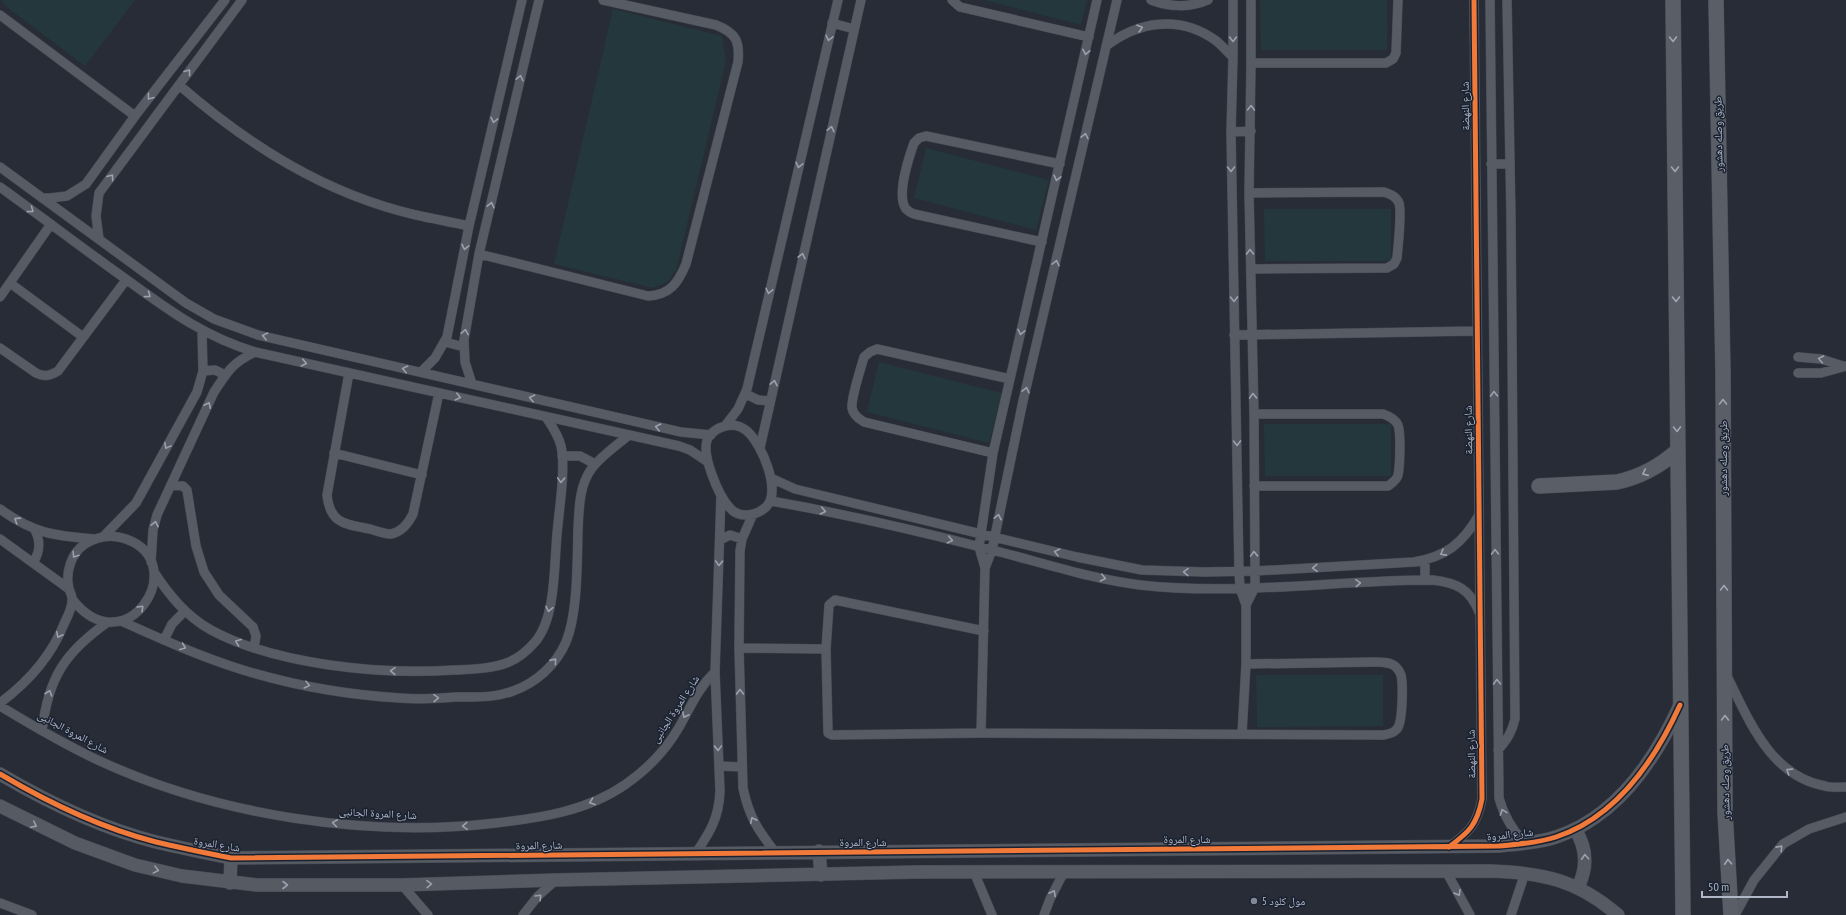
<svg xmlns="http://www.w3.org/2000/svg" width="1846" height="915" viewBox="0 0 1846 915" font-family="'PT Sans Narrow','Noto Naskh Arabic',sans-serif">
<rect width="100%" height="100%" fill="#272c36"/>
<!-- grass -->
<path fill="#24373c" d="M2 0H135L85 66 4 5Z
M984 0H1087L1081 25Z
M1260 0H1387V50H1261Z
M613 9 722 36 726 61 676 271 667 282 653 288 554 264Z
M926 148 1049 180 1036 230 914 198Z
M1264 209H1391V261H1265Z
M879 362 1002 393 989 443 867 412Z
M1264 424H1391V476H1265Z
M1256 675H1383V726L1257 727Z"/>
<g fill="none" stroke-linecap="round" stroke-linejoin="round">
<defs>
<path id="street" d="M952 0 960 7 1089 37
M1151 0C1169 7 1190 8 1208 0
M1233 0V57L1231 132 1239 571 1240 588 1246 605V664L1242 734
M1490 0 1499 798C1504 816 1512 830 1525 843
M0 15 135 116
M832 23 854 29
M1106 46C1139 21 1180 15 1215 40 1222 45 1227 52 1233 57
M1251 63H1386L1393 59 1396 53 1398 0
M179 85C248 145 325 194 416 215 433 219 452 222 469 226
M1231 132 1251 131
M1491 164H1510
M0 167 186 303 214 319 258 335 681 432 711 435
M0 187C39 215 77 244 116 272 162 305 199 335 255 352L679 446 690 450 708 462
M1249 193 1384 192C1390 194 1396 196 1399 203 1402 213 1398 246 1397 258L1394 264 1387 268 1251 269
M42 198H50L67 196 86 184 135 116 225 0
M99 239 96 216 99 193 242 0
M1042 242 914 214C911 213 908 211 906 209 896 196 909 157 914 143L919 138 926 136 1060 164
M479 254 648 296C670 295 678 283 686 264L738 62C740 41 736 33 716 25L603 0
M10 283 83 337
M0 297 51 224
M1234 335 1477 331
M445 342 464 347
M0 348 36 373C44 377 50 376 58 371L126 280
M1798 357 1821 359 1843 366
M203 371 215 370 225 375
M421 372 435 358 447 337 469 226 522 0
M349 373 327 495C330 524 345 524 370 529 376 531 385 534 391 534 402 532 409 522 413 514L439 393
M1798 373H1821L1846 366
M472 384 465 362 464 340 479 254 539 0
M746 394 758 400 770 401
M1254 414H1383C1389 416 1395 419 1398 425 1401 433 1400 466 1398 475 1397 480 1392 483 1388 486H1254
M731 425C737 425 742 427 747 431 762 444 782 492 766 507 756 516 739 519 730 508 719 497 700 453 708 438 713 430 722 426 731 425Z
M725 426 738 409 747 389 838 0
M760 448 861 0
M334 453 422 475
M993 453 864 422C859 419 853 415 852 408 851 397 861 368 864 357L870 352 877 349 1010 379
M562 456H580L595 464
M771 478 795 489 1077 557 1142 570 1205 572 1255 571 1414 562C1446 557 1463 543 1479 515
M171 485 183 486 187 490 196 546 204 572 219 595 253 627 256 636 254 648
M771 501C845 514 919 531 992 550 1041 562 1090 579 1140 585 1237 596 1336 580 1433 580 1457 583 1470 589 1479 612
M0 509C33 533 54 536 94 539
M753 514 742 539 740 551 739 648 743 788C749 817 758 830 775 852
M104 536 136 503 197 392 203 371 202 331
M0 539 69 589
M720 540 730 535 742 539
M1425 561V580
M151 562 153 530 157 515 214 392C228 371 232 363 255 352
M33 563C40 552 41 542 35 530
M985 568 992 550 1023 401 1117 0
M154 572C169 595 186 616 211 630 276 665 381 675 454 670 473 669 492 669 509 662 519 658 528 650 535 642 556 618 554 565 557 534 559 510 566 469 561 446 559 436 552 426 546 417
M1246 605 1255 587V571L1254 414 1249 193 1251 63V0
M121 621C161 639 201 657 243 670 292 685 349 695 400 698 419 700 438 698 457 697 475 697 495 698 513 691 536 683 556 665 566 642 578 613 577 562 578 530 579 509 579 485 592 468 602 455 616 446 629 435
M984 631 835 600 829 605 826 649 828 733 832 735 981 733 1383 735C1388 734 1393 734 1397 729 1403 722 1403 684 1401 675 1400 672 1398 669 1396 667 1391 662 1382 662 1375 662L1246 664
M164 640 172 624 185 611
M739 648 826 649
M1727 676C1749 720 1770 776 1825 786 1831 788 1839 787 1846 787
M0 703C28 682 51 657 64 624 67 618 73 605 72 598 72 595 70 592 69 589 65 573 71 553 85 544 98 536 112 534 126 539 193 563 126 668 72 599
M0 706C33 726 67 746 102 762 220 816 368 838 496 823 540 818 588 811 626 784 646 770 665 751 678 729 690 709 697 689 715 672
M42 731C48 678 65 652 108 622
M981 733 985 568 979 547 993 453 1097 0
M1498 750C1507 740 1512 732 1515 719L1511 218 1507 0
M719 766 742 767
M1449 847C1469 832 1477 825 1482 799L1474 0
M696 853C710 832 719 818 720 791L715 672 721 496
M1446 871 1470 915
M974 872 992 915
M402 885 428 915
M0 903 32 915
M523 915 538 896 556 880
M1044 915 1050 899 1064 872
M1511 915 1525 873
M1735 915 1754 880 1783 844 1809 829 1846 817"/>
<path id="secondary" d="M0 774C49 803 101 828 156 842 181 848 206 853 231 858L1499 846C1519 844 1538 843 1556 837 1617 817 1655 760 1680 705
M0 806 75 843 135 865 182 876 257 885H402L556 880 916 872 1491 871C1544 873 1577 880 1618 915
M1575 829C1587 848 1588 867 1578 887
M819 851 821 875
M230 883 231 858"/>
<path id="primary" d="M1673 0 1683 915
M1716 0 1723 373 1725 812 1731 915
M1539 486 1617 482C1640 477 1659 467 1677 451"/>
</defs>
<!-- street casing -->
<use href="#street" stroke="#43474f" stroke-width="10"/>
<!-- secondary casing -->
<use href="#secondary" stroke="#43474f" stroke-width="14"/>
<!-- primary casing -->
<use href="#primary" stroke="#444953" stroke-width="16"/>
<!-- street -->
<use href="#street" stroke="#575b64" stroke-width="9"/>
<!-- secondary -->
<use href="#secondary" stroke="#565a62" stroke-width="13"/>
<!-- primary -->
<use href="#primary" stroke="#5a5e66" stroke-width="15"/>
<defs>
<path id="cycleway" d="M0 774C49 803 101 828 156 842 181 848 206 853 231 858L1499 846C1519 844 1538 843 1556 837 1617 817 1655 760 1680 705
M1449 847C1469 832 1477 825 1482 799L1474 0"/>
</defs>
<!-- cycleway casing -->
<use href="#cycleway" stroke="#1a2231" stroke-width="8"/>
<!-- cycleway -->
<use href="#cycleway" stroke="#f17a3a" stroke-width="5"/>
</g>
<!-- one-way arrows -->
<defs><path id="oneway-chevron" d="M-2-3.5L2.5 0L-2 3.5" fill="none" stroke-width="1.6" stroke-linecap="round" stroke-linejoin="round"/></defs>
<g stroke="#9aa1af">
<use href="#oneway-chevron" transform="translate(1140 28) rotate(-16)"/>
<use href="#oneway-chevron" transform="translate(829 38) rotate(103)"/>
<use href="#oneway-chevron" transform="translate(1233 39) rotate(90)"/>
<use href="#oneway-chevron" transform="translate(1086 52) rotate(102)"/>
<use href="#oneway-chevron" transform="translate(188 72) rotate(-53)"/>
<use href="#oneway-chevron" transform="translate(520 78) rotate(-77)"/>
<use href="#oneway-chevron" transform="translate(150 97) rotate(128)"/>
<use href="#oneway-chevron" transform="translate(1251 108) rotate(-89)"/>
<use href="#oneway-chevron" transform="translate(494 120) rotate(103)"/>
<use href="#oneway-chevron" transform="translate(831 129) rotate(-77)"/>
<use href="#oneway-chevron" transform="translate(1085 136) rotate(-77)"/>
<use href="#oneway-chevron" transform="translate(799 165) rotate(103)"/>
<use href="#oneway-chevron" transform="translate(1231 169) rotate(89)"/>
<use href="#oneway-chevron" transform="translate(111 177) rotate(-54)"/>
<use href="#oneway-chevron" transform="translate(1057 178) rotate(103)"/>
<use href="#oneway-chevron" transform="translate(491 205) rotate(-77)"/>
<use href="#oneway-chevron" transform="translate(31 210) rotate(36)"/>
<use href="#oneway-chevron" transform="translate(465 247) rotate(102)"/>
<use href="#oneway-chevron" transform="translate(1250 252) rotate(-91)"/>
<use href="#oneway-chevron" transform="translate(802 256) rotate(-77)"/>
<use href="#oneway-chevron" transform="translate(1056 263) rotate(-77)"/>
<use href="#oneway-chevron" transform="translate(769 291) rotate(103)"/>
<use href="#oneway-chevron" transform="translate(148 295) rotate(36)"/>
<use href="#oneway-chevron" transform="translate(1234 299) rotate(89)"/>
<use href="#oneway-chevron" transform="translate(465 332) rotate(-80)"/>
<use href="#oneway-chevron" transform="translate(1021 332) rotate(103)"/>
<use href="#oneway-chevron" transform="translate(265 336) rotate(-167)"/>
<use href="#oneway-chevron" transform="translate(1821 359) rotate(-169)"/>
<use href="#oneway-chevron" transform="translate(304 363) rotate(13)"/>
<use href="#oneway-chevron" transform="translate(405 369) rotate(-167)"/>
<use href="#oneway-chevron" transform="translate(774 383) rotate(-78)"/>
<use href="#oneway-chevron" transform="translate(1026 390) rotate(-77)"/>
<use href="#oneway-chevron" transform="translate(1494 394) rotate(-91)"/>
<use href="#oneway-chevron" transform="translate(1253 396) rotate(-92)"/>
<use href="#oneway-chevron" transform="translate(458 397) rotate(13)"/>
<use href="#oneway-chevron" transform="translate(532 398) rotate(-167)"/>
<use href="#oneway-chevron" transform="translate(208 405) rotate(-65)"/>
<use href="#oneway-chevron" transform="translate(658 427) rotate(-167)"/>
<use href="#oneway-chevron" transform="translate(1237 443) rotate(89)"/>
<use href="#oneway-chevron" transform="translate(167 446) rotate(118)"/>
<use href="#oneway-chevron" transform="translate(561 480) rotate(92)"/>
<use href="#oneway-chevron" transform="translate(823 511) rotate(12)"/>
<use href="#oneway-chevron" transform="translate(998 517) rotate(-78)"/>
<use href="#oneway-chevron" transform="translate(17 520) rotate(-147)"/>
<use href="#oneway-chevron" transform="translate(155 524) rotate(-78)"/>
<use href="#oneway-chevron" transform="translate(950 540) rotate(13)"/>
<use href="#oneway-chevron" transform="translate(1057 552) rotate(-166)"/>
<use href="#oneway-chevron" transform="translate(1495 552) rotate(-91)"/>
<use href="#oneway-chevron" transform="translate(1443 553) rotate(151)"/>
<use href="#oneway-chevron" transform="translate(1254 554) rotate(-92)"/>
<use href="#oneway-chevron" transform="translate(75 555) rotate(123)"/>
<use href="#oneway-chevron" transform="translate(719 563) rotate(92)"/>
<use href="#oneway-chevron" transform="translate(1315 568) rotate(177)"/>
<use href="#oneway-chevron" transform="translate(1186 572) rotate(-179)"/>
<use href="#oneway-chevron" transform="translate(1103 578) rotate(13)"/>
<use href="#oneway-chevron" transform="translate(1358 583) rotate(-3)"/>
<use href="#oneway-chevron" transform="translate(141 608) rotate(-45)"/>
<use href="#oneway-chevron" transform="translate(549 609) rotate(101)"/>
<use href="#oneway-chevron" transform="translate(59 635) rotate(116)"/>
<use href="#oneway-chevron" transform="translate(238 642) rotate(-159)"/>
<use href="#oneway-chevron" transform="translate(183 647) rotate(22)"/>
<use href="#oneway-chevron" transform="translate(554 661) rotate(-51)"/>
<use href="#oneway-chevron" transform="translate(393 671) rotate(-179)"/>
<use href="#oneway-chevron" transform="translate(1497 682) rotate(-91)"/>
<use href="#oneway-chevron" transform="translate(307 685) rotate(14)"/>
<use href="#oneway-chevron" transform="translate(740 692) rotate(-91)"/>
<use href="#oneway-chevron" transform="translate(49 693) rotate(-71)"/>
<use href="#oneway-chevron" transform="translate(436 698) rotate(-1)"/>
<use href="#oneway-chevron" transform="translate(685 715) rotate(117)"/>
<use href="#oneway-chevron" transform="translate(718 748) rotate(88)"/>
<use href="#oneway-chevron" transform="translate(1789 771) rotate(-147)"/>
<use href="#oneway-chevron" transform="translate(592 802) rotate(160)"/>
<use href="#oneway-chevron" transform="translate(1503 812) rotate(-110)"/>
<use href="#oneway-chevron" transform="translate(753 820) rotate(-117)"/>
<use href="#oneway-chevron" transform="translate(335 823) rotate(-172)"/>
<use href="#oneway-chevron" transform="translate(465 826) rotate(177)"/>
<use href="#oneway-chevron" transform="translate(1780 848) rotate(-48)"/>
<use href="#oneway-chevron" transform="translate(1053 893) rotate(-63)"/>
<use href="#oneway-chevron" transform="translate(1458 893) rotate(61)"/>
<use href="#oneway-chevron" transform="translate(539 897) rotate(-46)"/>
</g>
<g stroke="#9fa6b4">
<use href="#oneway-chevron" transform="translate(1673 39) rotate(89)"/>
<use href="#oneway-chevron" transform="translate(1675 169) rotate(89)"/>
<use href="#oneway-chevron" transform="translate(1676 299) rotate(89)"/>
<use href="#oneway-chevron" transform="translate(1723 402) rotate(-90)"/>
<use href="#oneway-chevron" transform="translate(1677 429) rotate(89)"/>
<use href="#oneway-chevron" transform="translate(1645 473) rotate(156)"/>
<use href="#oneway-chevron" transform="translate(1724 588) rotate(-90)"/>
<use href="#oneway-chevron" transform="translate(1725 718) rotate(-90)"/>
<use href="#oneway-chevron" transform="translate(1728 862) rotate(-93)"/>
</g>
<g stroke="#9aa0ae">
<use href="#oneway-chevron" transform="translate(34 825) rotate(26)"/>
<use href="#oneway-chevron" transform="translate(1585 857) rotate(-93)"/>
<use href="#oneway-chevron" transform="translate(156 870) rotate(14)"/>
<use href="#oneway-chevron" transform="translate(429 884) rotate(-2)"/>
<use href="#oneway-chevron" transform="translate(285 885)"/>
</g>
<!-- markers -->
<circle fill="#808795" stroke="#1a2231" stroke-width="1.5" cx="1254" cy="901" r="4"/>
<g text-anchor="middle" stroke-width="3" stroke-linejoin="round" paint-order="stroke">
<!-- street labels -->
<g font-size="11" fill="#b0b8c8" stroke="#1a2231">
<text transform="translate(1465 106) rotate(-91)" y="4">شارع النهضة</text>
<text transform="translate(1718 134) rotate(-91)" y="4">طريق وصله دهشور</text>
<text transform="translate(1468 430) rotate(-91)" y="4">شارع النهضة</text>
<text transform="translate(1723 458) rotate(-90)" y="4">طريق وصله دهشور</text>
<text transform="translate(675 709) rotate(-57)" y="4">شارع المروة الجانبى</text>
<text transform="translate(73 732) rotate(28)" y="4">شارع المروة الجانبى</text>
<text transform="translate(1471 754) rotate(-91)" y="4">شارع النهضة</text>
<text transform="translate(1725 782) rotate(-91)" y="4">طريق وصله دهشور</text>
<text transform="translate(378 813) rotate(3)" y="4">شارع المروة الجانبى</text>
<text transform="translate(1510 834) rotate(-6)" y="4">شارع المروة</text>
<text x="1187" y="843">شارع المروة</text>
<text x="863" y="846">شارع المروة</text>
<text transform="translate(217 844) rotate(9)" y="4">شارع المروة</text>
<text transform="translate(539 845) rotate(-1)" y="4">شارع المروة</text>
</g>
<!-- poi labels -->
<g font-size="11" fill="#b0b8c8" stroke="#1a2231" text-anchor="start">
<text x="1262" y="905">مول كلود 5</text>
</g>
</g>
<!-- scale -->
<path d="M1702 891v6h85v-6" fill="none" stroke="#b0b8c8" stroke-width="2"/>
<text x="1708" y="891" font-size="12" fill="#b0b8c8" stroke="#1a2231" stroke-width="3" paint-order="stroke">50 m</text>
</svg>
